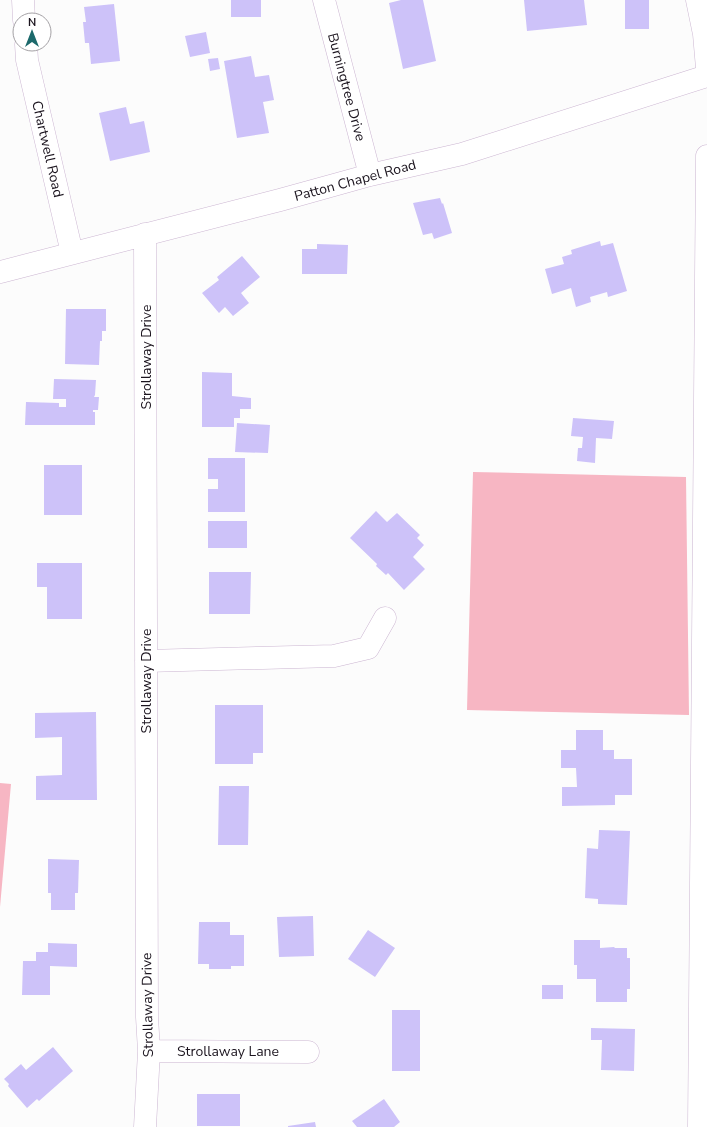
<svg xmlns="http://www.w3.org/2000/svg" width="707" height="1127" viewBox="0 0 707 1127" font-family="'Nunito Sans',sans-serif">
<rect width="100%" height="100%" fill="#fcfcfc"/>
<!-- forest -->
<path fill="#f7b6c3" d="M473 472 686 477 689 715 467 710Z
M0 783 11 784 0 907Z"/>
<!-- building -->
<path fill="#cdc2f9" d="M231 0H261V17H231Z
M401 0H423L436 61 403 69 389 3Z
M524 0H584L587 25 527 31Z
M625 0H649V29H625Z
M114 4 120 61 91 64 89 43H85L83 22H86L84 7Z
M206 32 210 53 190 57 185 36Z
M251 56 255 77 269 75 274 100 263 102 269 133 237 138 224 61Z
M218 58 220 69 210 71 208 59Z
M126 107 130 124 144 121 150 152 110 161 99 113Z
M440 198 442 204 443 203 452 233 434 239 432 233 423 235 413 203Z
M600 241 601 246 613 243 627 291 608 297 607 292 590 297 591 302 576 307 571 288 552 294 545 269 564 264 562 257 572 254 571 250Z
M317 244 348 245 347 274H302V249H317Z
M242 256 260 277 241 293 249 303 233 316 225 307 219 313 202 293 219 280 217 277Z
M66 309H106V331H102V341H100L99 365 65 364Z
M202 372 232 373V396L251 398V409H240V418H234V427H202Z
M54 379 96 380 95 395 94 397H99L98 410H93V412H95V425H25L26 402 59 403V407H66V399H53Z
M573 418 614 421 612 439 596 438 595 463 577 461 578 448H582L583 437 571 436Z
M237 423 270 425 268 453 235 452Z
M208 458H245V512H208V489H218V479H208Z
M44 465H82V515H44Z
M376 511 387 522 397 513 420 535 417 538 424 545 413 557 425 569 404 590 388 573 386 575 376 566 377 564 350 538Z
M208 521H247V548H208Z
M37 563H82V619H47V587H37Z
M209 572H251L250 614H209Z
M215 705H263V753H253V764H215Z
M96 712 97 800H36V776L62 775V737L35 738V713Z
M576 730H603V750H614V759H632V795H615V805L562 806V787H577L576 768H561V750H576Z
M219 786H249L248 845H218Z
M599 830 630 831 627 905 598 904V899L585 898 587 848 598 849Z
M48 859 79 860 78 893H75V910H51V893H48Z
M313 916 314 956 279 957 277 917Z
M199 922H230V935H244V966H231V969H209V964H198Z
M368 930 395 948 375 977 348 959Z
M574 940H600V948L614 947 615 948H627V958H630V989H627V1002H596V979H577V965H574Z
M48 943 77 944V967L50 966V995H22L23 961H36V952H48Z
M542 985H563V999H542Z
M392 1010H420V1071H392Z
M591 1028 635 1029 634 1071 601 1070 602 1040H591Z
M53 1047 73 1071 39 1101 37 1099 27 1108 8 1086 9 1084 4 1079 21 1064 26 1070Z
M197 1094H240V1126H197Z
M384 1099 400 1122 394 1127H357L352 1121Z
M315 1122 316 1127H288V1126Z"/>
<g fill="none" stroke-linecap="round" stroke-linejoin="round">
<defs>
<path id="minor" d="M23 0 24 20
M324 0 370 175
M697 0 704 34 707 68
M26 44 27 60 72 253
M145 234 147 1017 149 1051 145 1127
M0 272 280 200 370 175 462 154 707 76
M146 661 334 656 368 648 385 618
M149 1051 308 1052
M699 1127 707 156"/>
</defs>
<!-- minor casing -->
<use href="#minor" stroke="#ccb6d2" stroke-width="23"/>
<!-- minor -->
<use href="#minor" stroke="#fff" stroke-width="22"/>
</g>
<g text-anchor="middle" stroke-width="3" stroke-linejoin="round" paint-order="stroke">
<!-- street labels -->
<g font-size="14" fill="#1b141e" stroke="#fff">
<text transform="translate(347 87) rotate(75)" y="5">Burningtree Drive</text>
<text transform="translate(48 149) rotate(77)" y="5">Chartwell Road</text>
<text transform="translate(355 180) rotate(-15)" y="5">Patton Chapel Road</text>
<text transform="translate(146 357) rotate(-90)" y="5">Strollaway Drive</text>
<text transform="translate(146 681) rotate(-90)" y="5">Strollaway Drive</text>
<text transform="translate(147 1005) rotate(-91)" y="5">Strollaway Drive</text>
<text x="228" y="1056">Strollaway Lane</text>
</g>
</g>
<!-- north arrow -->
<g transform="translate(32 32)"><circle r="19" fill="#ffffff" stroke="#a4a1a5"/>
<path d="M0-3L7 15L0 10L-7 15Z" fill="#1c696b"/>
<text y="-6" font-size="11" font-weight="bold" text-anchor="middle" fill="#1b141e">N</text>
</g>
</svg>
